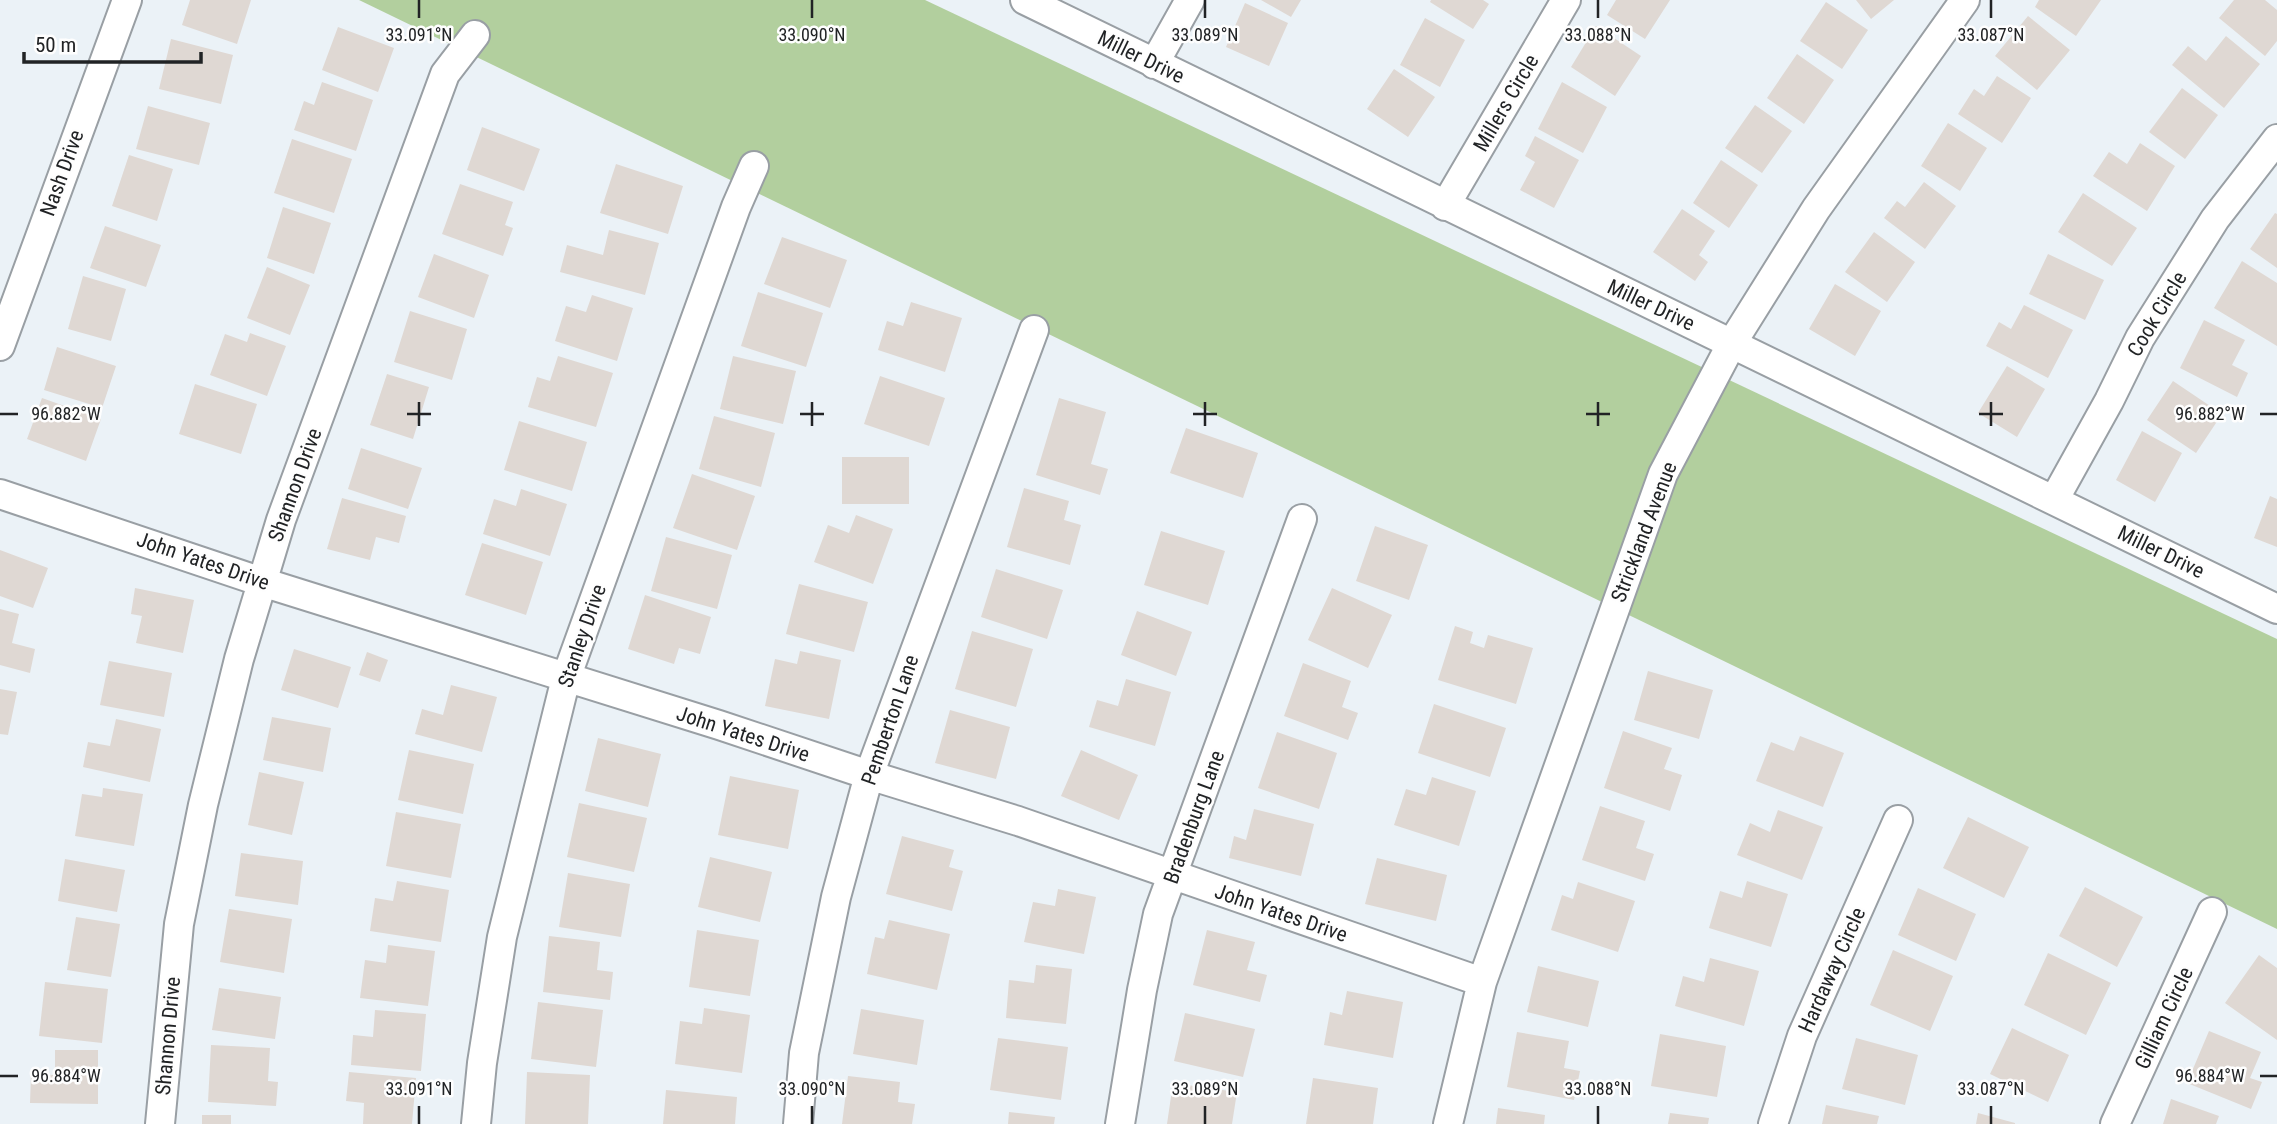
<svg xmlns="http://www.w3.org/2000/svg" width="2277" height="1124" viewBox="0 0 2277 1124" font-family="'Roboto Condensed',sans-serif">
<rect width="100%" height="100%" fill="#ebf2f7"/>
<!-- green -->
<path fill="#b2cf9e" d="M359 0H925L2277 639V929Z"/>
<!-- building -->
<path fill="#dfd8d3" d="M190 0H251L237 44 182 25Z
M1261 0H1301L1291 17Z
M1431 0H1483L1489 4 1473 29 1430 2Z
M1616 0H1670L1645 39 1607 15Z
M1856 0H1894L1871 19Z
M2039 0H2101L2076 36 2035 7Z
M2234 0H2265L2277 10V41L2265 56 2219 18Z
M1826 2 1868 30 1842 69 1800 41Z
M1245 3 1288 23 1269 66 1226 47Z
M2028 16 2070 50 2037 90 1995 56Z
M1425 18 1465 40 1440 87 1400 65Z
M1596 26 1641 56 1615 96 1571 67Z
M338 27 394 48 378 92 322 70Z
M2226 36 2260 64 2224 108 2172 65 2188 46 2206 61Z
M171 39 233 55 221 104 159 89Z
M1797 54 1834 80 1804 124 1767 98Z
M1394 69 1435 97 1408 137 1367 109Z
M1997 76 2031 98 2002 143 1958 114 1974 89 1984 96Z
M322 82 373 100 356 151 294 130 304 101 314 105Z
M1562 82 1607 107 1583 153 1538 129Z
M2182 88 2218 115 2185 159 2149 132Z
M1755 105 1792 131 1762 173 1725 148Z
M148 106 210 123 199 165 136 149Z
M1948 123 1987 148 1960 191 1921 166Z
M482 127 540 149 524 191 467 170Z
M1535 136 1579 160 1554 208 1520 190 1535 162 1525 156Z
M292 139 352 159 334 213 274 193Z
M2140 143 2175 166 2147 211 2093 176 2109 152 2127 164Z
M129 155 173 169 157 221 112 206Z
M1721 160 1758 185 1729 228 1693 203Z
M616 164 683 186 668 234 600 213Z
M1924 182 1956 206 1925 249 1884 218 1897 201 1905 207Z
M460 184 513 202 505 225 513 228 503 256 442 234Z
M2083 193 2137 228 2112 266 2058 232Z
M283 207 331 223 314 274 267 258Z
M1682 209 1715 231 1699 255 1708 262 1695 281 1653 252Z
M2275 213 2277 214V268L2250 249Z
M105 226 161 245 146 287 90 268Z
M609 230 659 243 645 295 560 272 567 245 603 255Z
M1874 232 1915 262 1887 302 1845 272Z
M782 237 847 260 830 308 764 284Z
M434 254 489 275 474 318 418 297Z
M2048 254 2104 280 2085 320 2029 294Z
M2242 261 2277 283V346L2214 308Z
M267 267 310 285 290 335 247 318Z
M83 276 126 289 111 341 68 329Z
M1835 284 1881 311 1855 356 1809 329Z
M758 292 823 313 806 367 741 346Z
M592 295 633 308 617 361 555 341 566 306 586 312Z
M911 302 962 318 945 372 878 350 887 321 903 326Z
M2024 305 2073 330 2048 378 1986 346 1999 322 2011 329Z
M410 311 467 329 452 380 394 362Z
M2204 320 2245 340 2232 365 2248 373 2237 397 2180 368Z
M250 333 286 346 267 396 210 375 225 334 247 342Z
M57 347 116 366 102 408 44 390Z
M558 356 613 373 596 427 528 407 537 377 550 381Z
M733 356 796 371 783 424 720 409Z
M2007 366 2045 389 2017 437 1978 413Z
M387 374 429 387 413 439 370 425Z
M880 376 945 398 929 446 864 424Z
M2173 381 2222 414 2196 453 2147 420Z
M195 384 257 404 241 454 179 434Z
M42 398 101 419 86 461 27 439Z
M1059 398 1106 412 1091 464 1108 469 1100 495 1036 475Z
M714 416 775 433 761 487 699 469Z
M519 421 587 442 572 491 504 470Z
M1186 428 1258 453 1243 498 1170 473Z
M2142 431 2182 453 2155 502 2116 480Z
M361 448 422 468 408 509 348 489Z
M842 457H909V504H842Z
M692 474 755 496 737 550 673 528Z
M1024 488 1069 501 1064 520 1081 525 1070 565 1007 547Z
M521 489 567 504 550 556 483 534 494 499 516 506Z
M2270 496 2277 499V547L2254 538Z
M342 498 406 516 399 543 376 537 370 560 327 549Z
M856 515 893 529 873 584 814 562 828 525 849 533Z
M1375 526 1428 545 1409 600 1356 581Z
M1161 531 1225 551 1208 605 1144 585Z
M666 537 732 555 717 609 651 591Z
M482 543 543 562 526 615 465 595Z
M0 550 48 568 33 608 0 596Z
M996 569 1063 590 1047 639 981 617Z
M799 584 868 602 854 652 786 634Z
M135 588 194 600 183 653 136 643 142 616 131 614Z
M1332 588 1392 615 1368 668 1308 640Z
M645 595 711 617 700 654 679 648 674 664 628 649Z
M0 609 19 614 12 643 35 649 30 673 0 665Z
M1137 611 1192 632 1176 676 1121 655Z
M1455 626 1473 632 1470 643 1484 648 1488 635 1533 648 1516 704 1438 680Z
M972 631 1033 649 1016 707 955 689Z
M294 649 351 667 338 708 281 690Z
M800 651 841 660 829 719 765 706 775 659 797 664Z
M367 652 388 660 380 682 359 675Z
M109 661 172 673 164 717 100 705Z
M1303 663 1351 681 1342 707 1358 713 1348 740 1284 716Z
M1648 671 1713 690 1699 739 1634 720Z
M1126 679 1171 692 1155 746 1089 727 1097 700 1118 706Z
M451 685 497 697 482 752 415 734 422 709 443 715Z
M0 689 17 692 8 735 0 734Z
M1434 704 1506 728 1490 777 1418 753Z
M950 710 1010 727 996 779 935 763Z
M272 717 331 728 323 772 263 760Z
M116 719 161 729 150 782 83 767 88 742 110 746Z
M1623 731 1672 748 1664 769 1682 775 1670 811 1604 788Z
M1277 732 1337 753 1319 809 1258 788Z
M1800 736 1844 753 1823 807 1756 781 1771 742 1794 751Z
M598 738 661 754 648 807 585 791Z
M409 750 474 764 463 814 398 800Z
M1081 750 1138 775 1119 820 1061 796Z
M259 772 304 782 292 835 248 825Z
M730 776 799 790 788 849 718 835Z
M1432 777 1476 791 1459 846 1394 825 1406 789 1426 795Z
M103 788 143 794 134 846 75 836 82 794 102 797Z
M579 803 647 818 634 872 567 857Z
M1600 806 1645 821 1636 848 1654 854 1645 881 1582 860Z
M1254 809 1314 824 1301 876 1229 858 1234 836 1246 840Z
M1778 810 1823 827 1802 880 1737 855 1750 823 1770 832Z
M396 812 461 824 451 878 386 866Z
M1968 817 2029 847 2004 898 1943 868Z
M902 836 954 850 949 867 963 871 952 911 886 894Z
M241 853 303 861 298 905 235 896Z
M710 857 772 872 760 922 698 907Z
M1377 858 1447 875 1436 921 1365 904Z
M65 859 125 870 117 912 58 901Z
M568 873 630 884 621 937 559 927Z
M397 881 449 890 441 942 370 931 375 898 393 901Z
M1747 881 1788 894 1771 947 1709 928 1720 891 1742 898Z
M1578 882 1635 901 1618 952 1551 930 1562 895 1573 899Z
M2085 887 2143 917 2117 967 2059 936Z
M1918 888 1976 914 1956 961 1898 935Z
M1058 889 1096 897 1084 954 1024 942 1033 902 1055 906Z
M229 909 292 919 284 973 220 962Z
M76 917 120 924 111 977 67 970Z
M889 920 950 934 937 990 867 974 875 937 884 939Z
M697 930 759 940 750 996 689 987Z
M1207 930 1255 942 1247 970 1267 975 1260 1002 1193 985Z
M549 936 600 942 597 970 613 972 610 1000 543 992Z
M388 945 435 951 428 1006 360 998 365 960 386 963Z
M1893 950 1953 976 1930 1031 1870 1005Z
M2048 953 2111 983 2086 1035 2024 1005Z
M2259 955 2277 968V1040L2225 1003Z
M1710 958 1759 971 1744 1026 1675 1006 1683 976 1704 982Z
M1036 965 1072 969 1066 1024 1006 1018 1009 980 1034 983Z
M1538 966 1599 981 1588 1027 1527 1012Z
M45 982 108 989 102 1043 39 1036Z
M219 988 281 997 275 1039 212 1030Z
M1347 991 1403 1002 1393 1058 1324 1045 1330 1012 1342 1015Z
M538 1002 603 1010 596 1067 531 1059Z
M704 1008 750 1015 742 1073 675 1064 680 1021 702 1024Z
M861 1009 924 1020 917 1065 853 1054Z
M375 1010 426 1014 421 1071 351 1065 353 1035 373 1037Z
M1185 1013 1255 1029 1243 1077 1174 1061Z
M2012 1028 2069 1055 2048 1102 1990 1074Z
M2209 1031 2261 1052 2250 1078 2262 1082 2251 1109 2187 1083Z
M1517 1032 1569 1041 1564 1068 1580 1071 1574 1100 1507 1087Z
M1660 1034 1726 1046 1717 1097 1651 1086Z
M998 1038 1068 1047 1061 1100 990 1090Z
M1856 1038 1918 1055 1905 1105 1842 1089Z
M211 1045 270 1048 268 1081 278 1082 276 1106 208 1102Z
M55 1050H98V1104L30 1103 31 1074 55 1075Z
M349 1072 416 1078 412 1124H363L364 1103 346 1101Z
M527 1072 590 1075 588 1124H525Z
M848 1076 900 1082 898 1102 915 1104 912 1124H842Z
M1313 1078 1378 1088 1373 1124H1306Z
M1173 1083 1237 1092 1232 1124H1167Z
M666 1090 737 1097 735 1124H663Z
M2171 1099 2219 1116 2216 1124H2163Z
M1826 1105 1879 1116 1877 1124H1822Z
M1498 1108 1545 1115 1544 1124H1496Z
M1009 1112 1055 1117 1054 1124H1008Z
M1670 1113 1709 1118 1708 1124H1668Z
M1978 1113 2015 1123V1124H1976Z
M202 1115H231V1124H202Z"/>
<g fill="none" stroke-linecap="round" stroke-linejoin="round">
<defs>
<path id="minor" d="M1025 0 2277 609
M1154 64 1190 0
M1445 206 1566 0
M0 346 127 0
M0 494 262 582 719 725 869 775 1018 821 1482 982
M2054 500 2109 401 2140 338 2215 219 2277 139
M160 1124 179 924 203 805 239 659 281 520 445 74 475 35
M476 1124 482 1063 502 937 566 678 736 207 754 166
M798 1124 804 1053 836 897 869 775 1034 330
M1120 1124 1142 990 1158 914 1302 519
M1448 1124 1482 982 1663 474 1732 343 1816 209 1965 0
M1773 1124 1802 1036 1898 820
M2115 1124 2212 912"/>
</defs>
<!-- minor casing -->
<use href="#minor" stroke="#999fa4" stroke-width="32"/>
<!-- minor -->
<use href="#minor" stroke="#fff" stroke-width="28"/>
</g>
<!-- ticks -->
<path fill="none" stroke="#212325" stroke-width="2.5" d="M419 0V18M812 0V18M1205 0V18M1598 0V18M1991 0V18M419 402V426M812 402V426M1205 402V426M1598 402V426M1991 402V426M0 414H18M407 414H431M800 414H824M1193 414H1217M1586 414H1610M1979 414H2003M2260 414H2277M0 1076H18M2260 1076H2277M419 1106V1124M812 1106V1124M1205 1106V1124M1598 1106V1124M1991 1106V1124"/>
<g text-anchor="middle" stroke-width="5" stroke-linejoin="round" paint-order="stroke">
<!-- street labels -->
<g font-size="21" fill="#212325" stroke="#fefefe">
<text transform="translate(1141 57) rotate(26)" y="7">Miller Drive</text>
<text transform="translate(1506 103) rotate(-60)" y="7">Millers Circle</text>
<text transform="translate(62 173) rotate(-70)" y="7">Nash Drive</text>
<text transform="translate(1651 305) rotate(25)" y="7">Miller Drive</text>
<text transform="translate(2157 314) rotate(-59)" y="7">Cook Circle</text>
<text transform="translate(295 485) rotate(-70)" y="7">Shannon Drive</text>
<text transform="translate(1644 532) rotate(-69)" y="7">Strickland Avenue</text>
<text transform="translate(2161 552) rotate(26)" y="7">Miller Drive</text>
<text transform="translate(203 561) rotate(19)" y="7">John Yates Drive</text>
<text transform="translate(582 636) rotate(-71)" y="7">Stanley Drive</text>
<text transform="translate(890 720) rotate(-71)" y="7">Pemberton Lane</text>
<text transform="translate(743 734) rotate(18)" y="7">John Yates Drive</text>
<text transform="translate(1194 817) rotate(-70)" y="7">Bradenburg Lane</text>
<text transform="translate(1281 913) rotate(19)" y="7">John Yates Drive</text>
<text transform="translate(1832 970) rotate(-66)" y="7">Hardaway Circle</text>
<text transform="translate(2164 1018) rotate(-65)" y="7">Gilliam Circle</text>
<text transform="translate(168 1036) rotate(-85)" y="7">Shannon Drive</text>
</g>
</g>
<g font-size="18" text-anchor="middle" fill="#212325" stroke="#fefefe" stroke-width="5" stroke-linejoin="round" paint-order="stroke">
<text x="419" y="41">33.091°N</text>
<text x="812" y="41">33.090°N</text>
<text x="1205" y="41">33.089°N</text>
<text x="1598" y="41">33.088°N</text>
<text x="1991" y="41">33.087°N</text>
<text x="2210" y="420">96.882°W</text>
<text x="66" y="420">96.882°W</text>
<text x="2210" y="1082">96.884°W</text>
<text x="66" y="1082">96.884°W</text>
<text x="419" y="1095">33.091°N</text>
<text x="812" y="1095">33.090°N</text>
<text x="1205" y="1095">33.089°N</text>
<text x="1598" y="1095">33.088°N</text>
<text x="1991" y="1095">33.087°N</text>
</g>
<!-- scale -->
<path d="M24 52v10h177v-10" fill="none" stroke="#212325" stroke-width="3.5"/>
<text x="35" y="52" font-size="21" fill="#212325" stroke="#fefefe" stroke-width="5" paint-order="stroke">50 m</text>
</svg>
